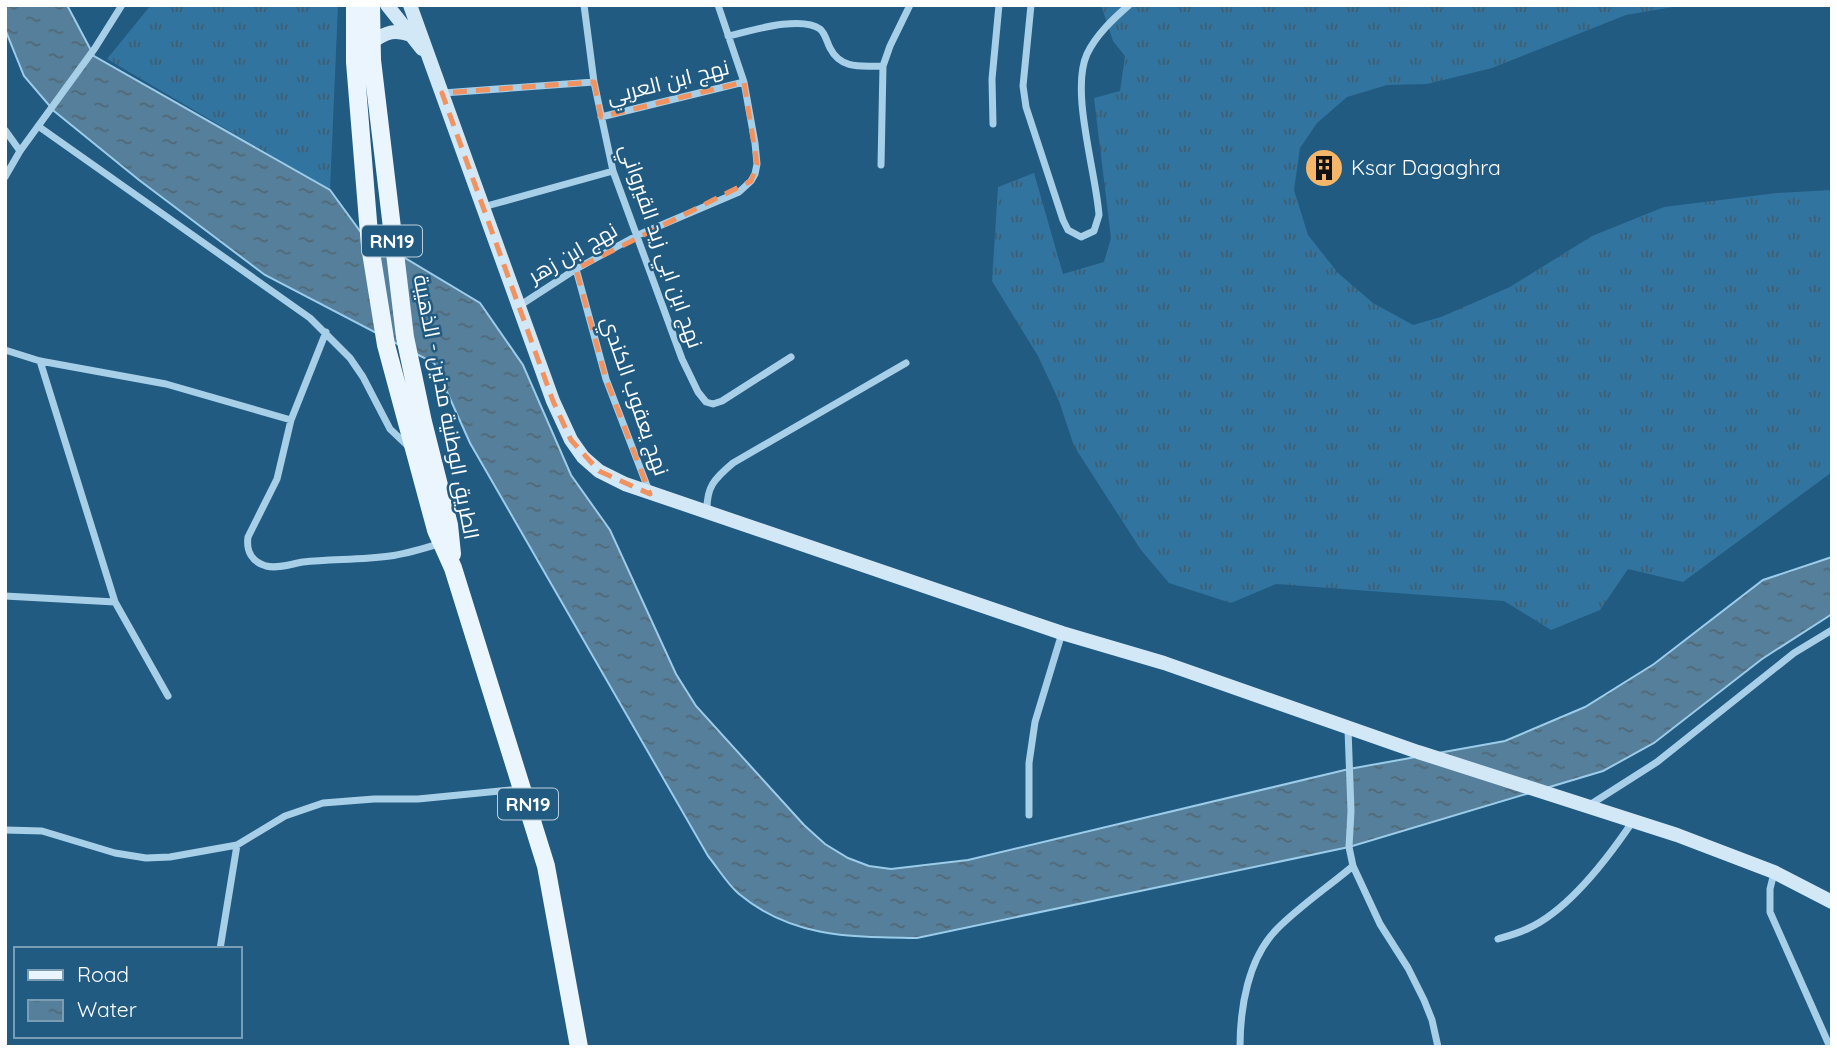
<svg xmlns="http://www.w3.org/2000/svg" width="1837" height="1052" viewBox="0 0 1837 1052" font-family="Quicksand,Cairo,sans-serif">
<defs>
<pattern id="grass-tufts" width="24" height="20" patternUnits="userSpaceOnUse" patternTransform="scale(1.75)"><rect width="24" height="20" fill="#31749f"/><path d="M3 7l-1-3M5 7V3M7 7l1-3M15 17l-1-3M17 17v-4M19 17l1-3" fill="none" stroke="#405e71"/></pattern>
<pattern id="water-ripples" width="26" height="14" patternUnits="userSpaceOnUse" patternTransform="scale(1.75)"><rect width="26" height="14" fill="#557f9a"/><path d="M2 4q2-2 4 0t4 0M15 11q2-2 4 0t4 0" fill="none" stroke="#516877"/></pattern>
</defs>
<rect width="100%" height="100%" fill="#215b82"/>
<!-- grass -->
<path fill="url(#grass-tufts)" d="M151 5H338L330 190 107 59Z
M1101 5H1685L1626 15 1492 68 1427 84 1387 85 1347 97 1317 123 1300 148 1294 190 1308 235 1338 273 1373 303 1413 325 1441 317 1510 287 1592 236 1664 207 1777 193 1832 190V472L1683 582 1628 569 1600 610 1551 630 1504 601 1276 584 1231 603 1169 583 1141 550 1074 446 1059 401 1038 356 992 281 998 187 1034 173 1063 274 1104 262 1111 238 1094 98 1120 91 1125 56 1113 41Z"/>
<!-- water -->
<path fill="url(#water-ripples)" stroke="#9bccea" stroke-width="2" d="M5 5H67L94 56 330 190 360 231 480 303 523 365 571 475 610 530 676 674 696 706 804 825 825 844 848 858 869 866 891 869 968 860 1349 769 1505 741 1585 707 1654 664 1763 580 1832 557V614L1762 659 1654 743 1603 771 1349 847 917 938C851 937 792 938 739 894 727 884 718 868 708 856L470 443 434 363 265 275 139 180 54 111 24 76 5 29Z"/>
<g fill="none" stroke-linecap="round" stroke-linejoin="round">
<!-- street -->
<path stroke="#a8cfe8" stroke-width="7" d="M584 5 594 82 613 171 682 359 698 392 706 402 713 404 722 401 791 357
M1031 5 1023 86 1026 107 1063 220 1068 230 1081 237 1094 231 1099 215C1096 172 1070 91 1087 54 1096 35 1113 19 1129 5
M728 36C750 31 801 15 820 29 825 33 827 42 830 48 841 70 862 66 883 66
M443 93 594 82
M601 117 744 82
M993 124 992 79 999 5
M38 126 310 318 350 358 363 377 390 429 409 447
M5 130 20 151
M881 165 883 66 890 46 910 5
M5 177 20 151 95 48 122 5
M483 207 613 171
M576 269 606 379 649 491
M519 306 576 269 638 235 739 192 751 181 755 174 757 164 755 143 744 82 718 5
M326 332 291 420 277 479 248 537C246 551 252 562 266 566 278 569 291 564 303 562 332 559 361 560 390 556 407 554 425 548 442 543
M5 350 40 361 166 384 291 420
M40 361 115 602
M707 513C706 487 714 479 733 463L906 363
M5 596 115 602 168 696
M1348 729 1351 811 1349 847 1353 866 1380 924 1408 968 1424 1000 1432 1020 1438 1047
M1588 806 1657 762 1794 653 1832 630
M1029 815V763L1035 722 1062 633
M5 830 42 831 115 853 146 858 170 857 237 845 285 816 323 803 374 799H418L521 789
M1774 873 1770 889V912L1830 1047
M1498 939C1508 936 1519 933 1529 928 1570 909 1608 858 1633 821
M220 949 237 845
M1240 1047C1240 1008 1248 958 1277 929 1300 906 1328 887 1353 866"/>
<!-- secondary -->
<path stroke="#d2e8f7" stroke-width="14" d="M387 5 422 49
M410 5 553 401 571 440 583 457 599 471 625 484 1062 633 1164 663 1418 752 1677 835 1774 872 1832 902
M372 42C386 32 395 29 411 35"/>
<!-- primary -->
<path stroke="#eaf5fe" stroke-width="18" d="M355 5V62L370 246 386 345 436 530 453 568 546 866 579 1047
M371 5 372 60 405 337 423 422 449 525 452 554"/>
</g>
<!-- marked area -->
<path fill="none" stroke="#f09361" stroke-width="5" stroke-dasharray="14 9" stroke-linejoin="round" d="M594 82 601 117 744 82 757 164 751 181 576 269 606 379 650 494 599 471 571 440 553 401 442 93Z"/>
<!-- icons -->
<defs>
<symbol id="building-disc" viewBox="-11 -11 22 22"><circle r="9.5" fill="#f5b669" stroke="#215b82"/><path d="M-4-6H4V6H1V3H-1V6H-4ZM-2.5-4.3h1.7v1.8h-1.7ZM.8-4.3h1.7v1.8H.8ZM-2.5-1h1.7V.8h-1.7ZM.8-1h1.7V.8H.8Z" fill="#111"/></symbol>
</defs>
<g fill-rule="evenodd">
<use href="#building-disc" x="1302" y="146" width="44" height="44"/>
</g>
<g text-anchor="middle" stroke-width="5" stroke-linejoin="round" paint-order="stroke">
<!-- shield labels -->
<g fill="#215b82" stroke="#bcceda" stroke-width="2">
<rect x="362" y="225.5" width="60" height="31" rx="5"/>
<rect x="498" y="788.5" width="60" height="31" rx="5"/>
</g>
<g font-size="19" font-weight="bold" fill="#fff">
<text x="392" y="248">RN19</text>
<text x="528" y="811">RN19</text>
</g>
<!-- street labels -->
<g font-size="21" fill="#fff" stroke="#215b82">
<text transform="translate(668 82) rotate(-14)" y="7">نهج ابن العربي</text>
<text transform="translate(661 246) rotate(71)" y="7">نهج ابن ابي زيد القيرواني</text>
<text transform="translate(573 253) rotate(-30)" y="7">نهج ابن زهر</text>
<text transform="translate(635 396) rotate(71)" y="7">نهج يعقوب الكندي</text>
<text transform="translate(446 407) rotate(79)" y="7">الطريق الوطنية مدنين - الذهيبة</text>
</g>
<!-- poi labels -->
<g font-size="21" fill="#fff" stroke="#215b82" text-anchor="start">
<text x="1351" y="175">Ksar Dagaghra</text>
</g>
</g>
<!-- border -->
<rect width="1837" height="1052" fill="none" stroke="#ffffff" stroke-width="14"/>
<!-- legend -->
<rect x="14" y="947" width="228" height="91" fill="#215b82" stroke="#7a9db4" stroke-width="2"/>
<rect x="28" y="970" width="35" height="10" fill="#eaf5fe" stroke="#7a9db4" stroke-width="2"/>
<text x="77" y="982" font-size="21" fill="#ffffff">Road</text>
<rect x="28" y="1000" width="35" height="21" fill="url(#water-ripples)" stroke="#7a9db4" stroke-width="2"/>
<text x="77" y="1017" font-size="21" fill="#ffffff">Water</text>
</svg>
